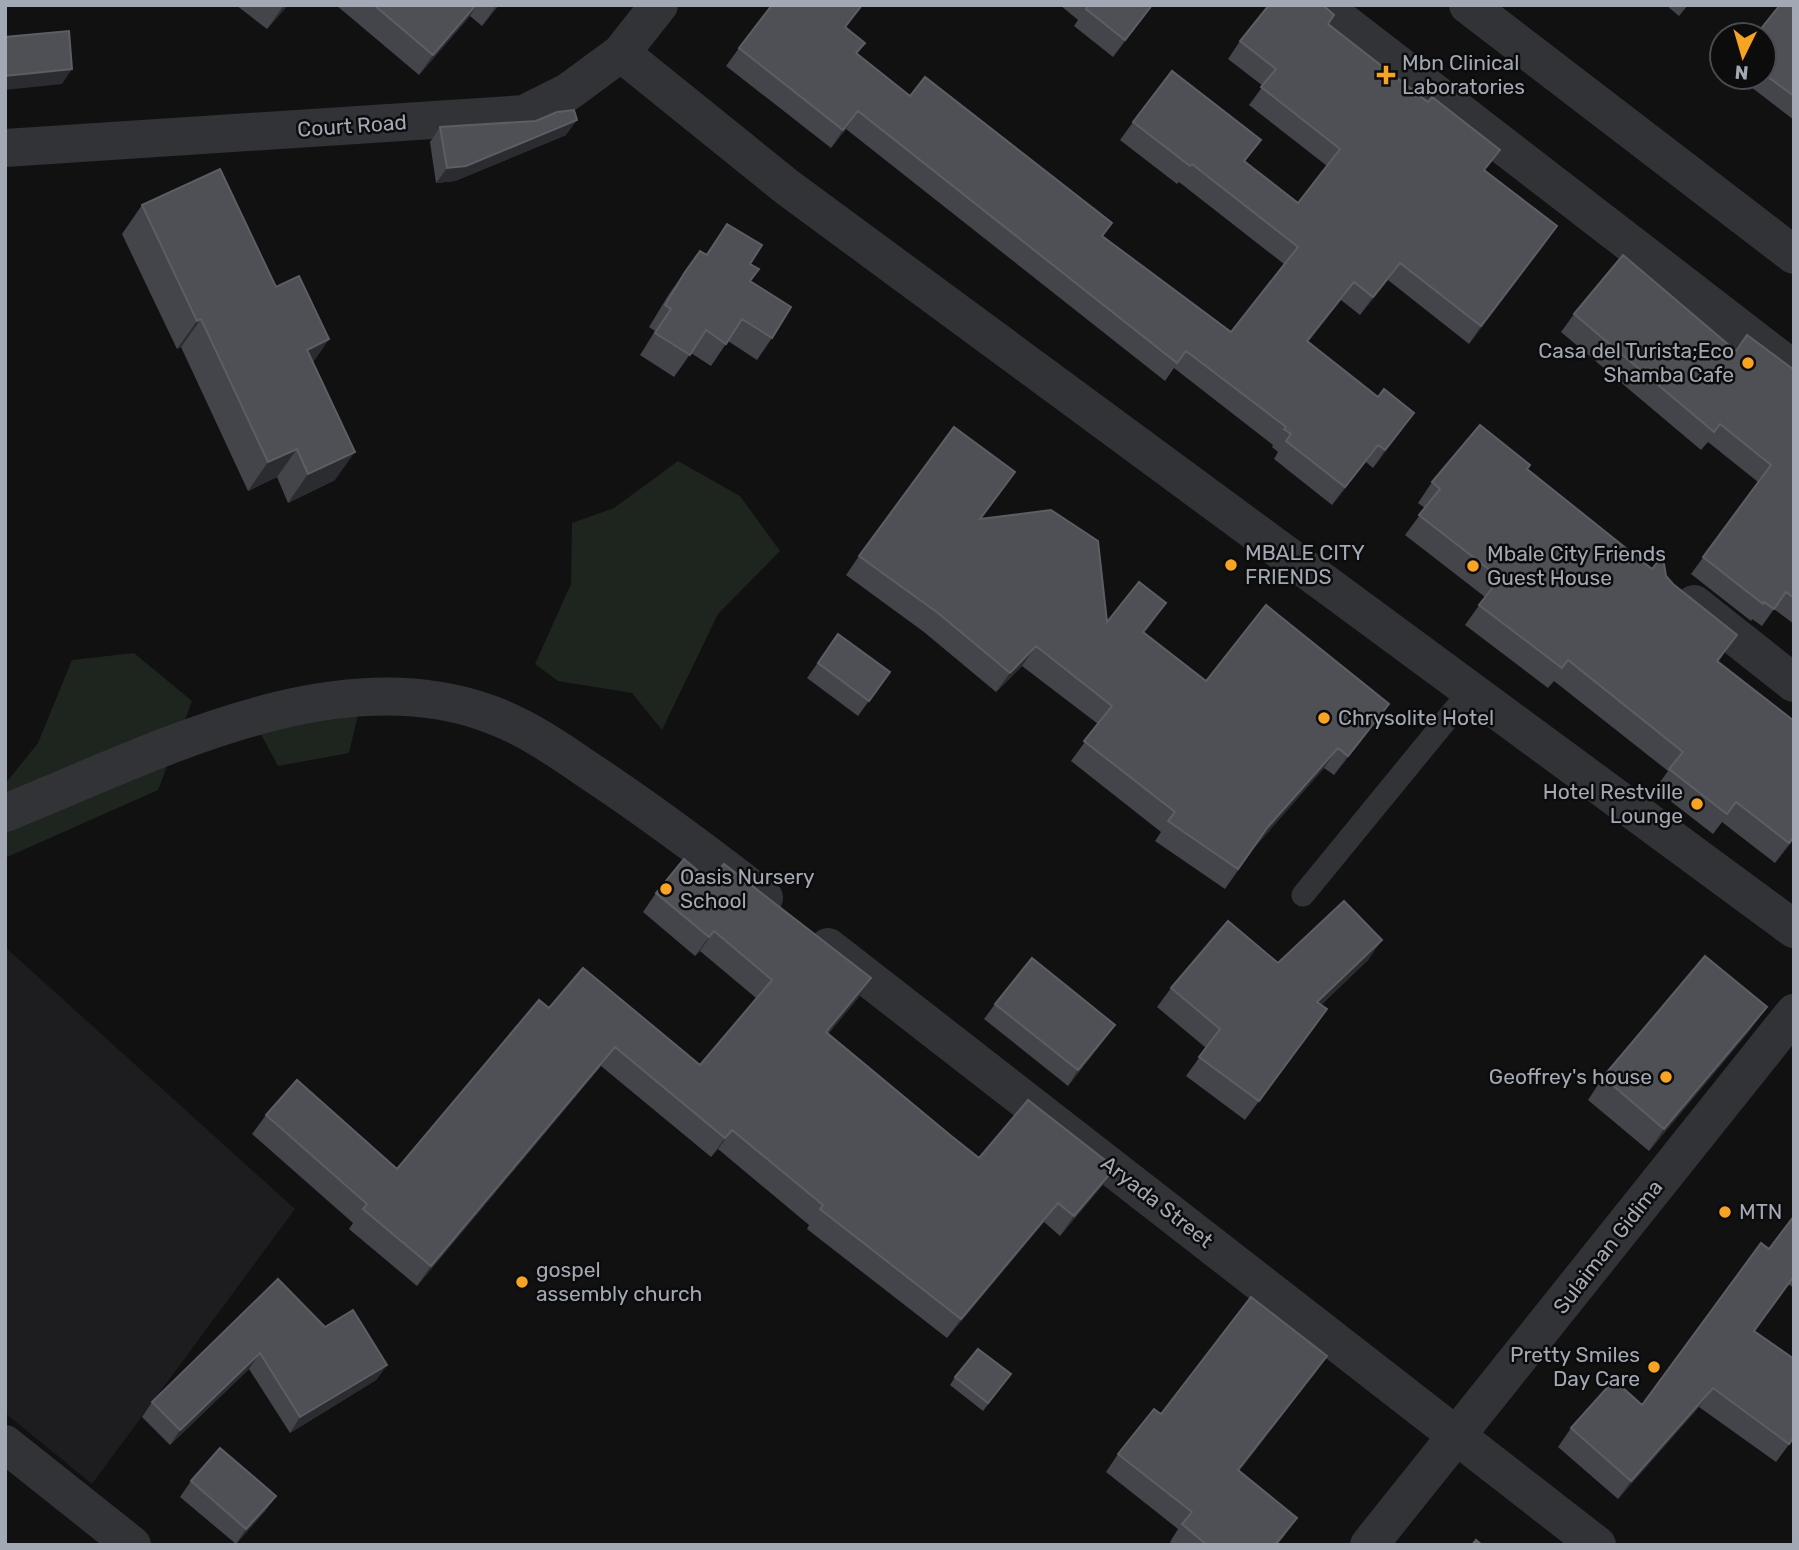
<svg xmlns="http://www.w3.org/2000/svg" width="1799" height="1550" viewBox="0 0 1799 1550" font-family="Rubik,sans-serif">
<rect width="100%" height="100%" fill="#111112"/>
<!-- built -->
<path fill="#1d1d1f" d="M5 947 295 1209 92 1484 5 1413Z"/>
<!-- green -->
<path fill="#1d251e" d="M678 461 740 496 780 551 718 614 662 730 632 693 558 681 535 664 571 584 572 523 614 508Z
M134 653 192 701 158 790 5 858V784L38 743 72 660Z
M359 710 349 753 278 766 253 719Z"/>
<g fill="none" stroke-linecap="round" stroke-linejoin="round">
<!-- service -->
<path stroke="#323337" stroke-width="23" d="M1303 895 1470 691"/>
<!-- minor -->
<path stroke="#323337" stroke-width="38" d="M1321 5 1794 370
M1468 5 1794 255
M621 53 787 187 1794 929
M5 148 524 114 568 92 621 53 659 5
M1694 604 1794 683
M5 813C148 756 331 657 487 713 524 726 556 748 588 770 649 810 706 853 764 898
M828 947 1597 1545
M5 1444 132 1545
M1369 1545 1794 1013"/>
</g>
<!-- wall -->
<path fill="#44454a" d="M236 5H288L267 29Z
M336 5H499L482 26 470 16 419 75Z
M1060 5H1153L1113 57 1074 26 1078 20Z
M1666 5H1688L1679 16Z
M1794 5V120L1738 77H1764V35Z
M1328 24 1485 170 1557 226 1469 344 1388 280 1360 315 1341 300 1308 342 1401 431 1373 468 1366 462 1332 505 1274 459 1278 452 1272 447 1273 445 1174 368 1165 381 846 129 831 148 726 66 739 48 846 28 865 43 857 54 910 96 1103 236 1231 332 1284 264 1179 182 1177 184 1120 140 1133 122 1245 162 1298 203 1327 166 1249 105 1263 86 1228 59 1240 41Z
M440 127 566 135 455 181 436 183 430 142Z
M142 205 329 339 313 362 335 480 288 503 277 477 248 491 181 347 177 349 122 234Z
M727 224 750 264V281L772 338 757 360 728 341 711 366 691 353 674 377 640 355 655 331 649 327 669 294 700 251 706 254Z
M1574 314 1736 351 1794 370V624L1774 609 1762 626 1752 619 1751 621 1691 574 1758 482 1708 442 1701 450 1561 332Z
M1527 469 1652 569 1666 576 1723 655 1718 662 1794 721V839L1775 863 1722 822 1713 834 1655 789 1668 771 1554 681 1548 688 1465 625 1485 597 1405 535 1425 508 1418 503 1432 482Z
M981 519 1107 622 1152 623 1144 633 1206 681 1389 704 1375 723 1334 775 1324 768 1254 848 1225 889 1155 841 1161 832 1071 761 1098 724 1022 666 996 692 924 632 846 575 859 556Z
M838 634 890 672 858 716 807 678Z
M710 881 871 978 858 998 828 1034 950 1135 979 1158 1115 1168 1101 1187 1060 1236 1044 1222 947 1338 807 1229 809 1225 718 1149 711 1157 601 1066 417 1286 349 1229 353 1223 252 1134 266 1115 397 1169 549 1008 700 1065 756 998 700 951 695 956 643 912 656 893Z
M1369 959 1321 1005 1327 1009 1245 1120 1186 1076 1206 1048 1157 1007 1171 988 1278 963Z
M995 1004 1104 1040 1068 1086 984 1019Z
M1751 1029 1649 1151 1588 1100 1603 1077Z
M1794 1216V1288L1788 1284 1754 1331 1794 1438 1776 1462 1699 1407 1618 1499 1558 1447 1571 1428 1642 1405 1769 1249Z
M278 1279 325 1327 387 1365 376 1380 290 1433 249 1369 170 1445 142 1417 152 1402Z
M1327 1356 1315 1373 1239 1471 1285 1535 1277 1545H1173L1170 1542 1178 1529 1106 1472 1118 1454 1161 1414Z
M1011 1374 983 1411 950 1385 955 1377Z
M191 1481 276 1496 265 1511 236 1544 180 1497Z"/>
<!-- shaded-wall -->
<path fill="#2b2c2f" d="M285 5H288L267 29 282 8Z
M476 5H477L470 16 419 75 433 55Z
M497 5H499L482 26Z
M862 5H863L832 45 845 27Z
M1152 5H1153L1113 57 1125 40Z
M72 69 62 84 5 90V76Z
M858 111 846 129 831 148 843 130Z
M577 120 566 135 455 181 436 183 447 168Z
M1557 226 1545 244 1469 344 1481 326Z
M1400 263 1388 280 1360 315 1373 297Z
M1354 282 1341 300 1295 359 1307 341Z
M201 319 181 347 177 349 197 321Z
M329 339 309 368 307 350Z
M1414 413 1401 431 1373 468 1385 450Z
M1378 445 1366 462 1332 505 1345 487Z
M297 449 277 477 248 491 268 462Z
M355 452 335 480 288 503 308 474Z
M1166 603 1152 623 1129 652 1143 632Z
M1036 646 1022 666 996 692 1010 673Z
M1389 704 1375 723 1334 775 1348 756Z
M1338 748 1324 768 1254 848 1225 889 1267 828Z
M1794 837V839L1775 863Z
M714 931 700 951 695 956 709 937Z
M1382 940 1369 959 1304 1021 1317 1002Z
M871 978 858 998 812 1052 826 1032Z
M1767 1007 1751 1029 1649 1151 1664 1129Z
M1327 1009 1314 1028 1245 1120 1259 1101Z
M1115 1025 1104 1040 1068 1086 1078 1070Z
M615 1047 601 1066 417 1286 431 1266Z
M732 1130 718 1149 711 1157 725 1138Z
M1115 1168 1101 1187 1060 1236 1074 1216Z
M1058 1203 1044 1222 947 1338 961 1319Z
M260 1353 249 1369 170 1445 180 1430Z
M1327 1356 1315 1373 1226 1488 1238 1470Z
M387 1365 376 1380 290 1433 300 1417Z
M1713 1388 1699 1407 1618 1499 1631 1481Z
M276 1496 265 1511 236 1544 246 1529Z
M1297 1518 1285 1535 1277 1545H1275Z"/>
<!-- building -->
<path fill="#4e5055" stroke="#5b5e64" stroke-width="2" d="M374 5H476L433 55Z
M772 5H862L845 27 865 43 856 53 910 96 925 77 1112 223 1102 236 1231 332 1298 247 1192 164 1190 166 1133 122 1172 71 1261 140 1244 161 1298 203 1340 149 1261 87 1276 69 1240 41 1269 5H1323L1334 15 1328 24 1428 102 1432 97 1500 150 1484 170 1557 226 1481 326 1400 263 1373 297 1354 282 1307 341 1378 397 1384 389 1414 413 1385 450 1378 445 1345 487 1286 441 1291 434 1284 429 1286 427 1186 351 1177 363 858 111 843 130 739 48Z
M1089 5H1152L1125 40 1086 9Z
M1780 5H1794V96L1764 74V35H1756Z
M69 31 72 69 5 76V37Z
M574 110 577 120 466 166 447 168 440 127 536 121 557 112Z
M220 169 276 287 299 276 329 339 307 350 355 452 308 474 297 449 268 462 201 319 197 321 142 205Z
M727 224 762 245 750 264 759 269 750 281 791 307 772 338 742 319 726 344 706 330 690 355 655 333 671 309 665 305 685 272 700 251 707 255Z
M1623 255 1736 351 1747 335 1794 370V598L1786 592 1774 609 1764 602 1763 604 1703 557 1771 465 1720 424 1714 432 1574 314Z
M1480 425 1530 465 1527 469 1652 569 1659 560 1664 564 1666 576 1673 584 1737 635 1717 661 1794 721V837L1789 843 1736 802 1727 814 1669 769 1683 752 1568 660 1562 668 1479 605 1500 578 1419 515 1440 489 1432 482Z
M954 427 1015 472 980 519 1051 510 1098 541 1107 622 1139 582 1166 603 1143 632 1206 681 1266 605 1389 704 1348 756 1338 748 1267 828 1238 869 1168 821 1175 812 1084 741 1112 706 1036 646 1010 673 938 613 859 556Z
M838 634 890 672 869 701 818 663Z
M684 859 710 881 724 864 871 978 826 1032 950 1135 979 1158 1028 1100 1115 1168 1074 1216 1058 1203 961 1319 820 1209 823 1205 732 1130 725 1138 615 1047 431 1266 363 1209 367 1204 266 1115 297 1080 397 1169 539 1000 549 1008 583 968 700 1065 772 980 714 931 709 937 656 893Z
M1344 901 1382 940 1317 1002 1327 1009 1259 1101 1199 1057 1220 1029 1171 988 1228 921 1278 963Z
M1705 956 1767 1007 1664 1129 1603 1077Z
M1032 958 1115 1025 1078 1070 995 1004Z
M1794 1216V1276L1754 1331 1794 1359V1437L1789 1444 1713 1388 1631 1481 1571 1428 1614 1380 1642 1405 1761 1243 1769 1249Z
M278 1279 325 1327 353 1310 387 1365 300 1417 260 1353 180 1430 152 1402Z
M1251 1297 1327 1356 1238 1470 1297 1518 1275 1545H1207L1182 1524 1192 1512 1118 1454 1154 1409 1161 1414Z
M978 1349 1011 1374 988 1403 955 1377Z
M220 1448 276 1496 246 1529 191 1481Z
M1476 1540 1482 1545H1472Z"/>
<!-- markers -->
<g fill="#f7a324" stroke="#0c0c0d" stroke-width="2.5">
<path d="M1382.5 64.5h7v7h7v7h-7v7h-7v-7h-7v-7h7z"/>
<circle cx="1748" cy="363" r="7"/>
<circle cx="1231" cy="565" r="7"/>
<circle cx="1473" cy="566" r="7"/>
<circle cx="1324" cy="718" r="7"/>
<circle cx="1697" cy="804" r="7"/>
<circle cx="666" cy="889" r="7"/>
<circle cx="1666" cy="1077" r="7"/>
<circle cx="1725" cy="1212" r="7"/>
<circle cx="522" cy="1282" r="7"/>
<circle cx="1654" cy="1367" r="7"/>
</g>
<g text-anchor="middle" stroke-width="5" stroke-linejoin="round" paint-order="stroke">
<!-- poi labels -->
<g font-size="21" fill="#a2a8b4" stroke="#0c0c0d" text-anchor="start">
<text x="1402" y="70">Mbn Clinical<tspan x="1402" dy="24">Laboratories</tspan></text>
<text x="1734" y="358" text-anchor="end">Casa del Turista;Eco<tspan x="1734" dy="24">Shamba Cafe</tspan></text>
<text x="1245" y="560">MBALE CITY<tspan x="1245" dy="24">FRIENDS</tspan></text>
<text x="1487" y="561">Mbale City Friends<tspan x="1487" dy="24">Guest House</tspan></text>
<text x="1338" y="725">Chrysolite Hotel</text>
<text x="1683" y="799" text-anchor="end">Hotel Restville<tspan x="1683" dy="24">Lounge</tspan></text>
<text x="680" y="884">Oasis Nursery<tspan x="680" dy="24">School</tspan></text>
<text x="1652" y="1084" text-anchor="end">Geoffrey's house</text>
<text x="1739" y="1219">MTN</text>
<text x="536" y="1277">gospel<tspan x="536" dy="24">assembly church</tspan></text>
<text x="1640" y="1362" text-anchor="end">Pretty Smiles<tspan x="1640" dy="24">Day Care</tspan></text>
</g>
<!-- street labels -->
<g font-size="21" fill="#a2a8b4" stroke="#0c0c0d">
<text transform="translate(352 126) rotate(-4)" y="7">Court Road</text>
<text transform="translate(1157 1202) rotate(38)" y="7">Aryada Street</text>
<text transform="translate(1608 1247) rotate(-52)" y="7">Sulaiman Gidima</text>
</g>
</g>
<!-- border -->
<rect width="1799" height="1550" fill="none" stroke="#a2a8b4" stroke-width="14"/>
<!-- north arrow -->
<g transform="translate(1743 56) rotate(185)"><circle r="33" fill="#0c0c0d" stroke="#484a50" stroke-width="2"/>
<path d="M0-5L12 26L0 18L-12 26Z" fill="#f7a324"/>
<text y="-10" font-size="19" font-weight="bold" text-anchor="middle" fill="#a2a8b4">N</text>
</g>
</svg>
